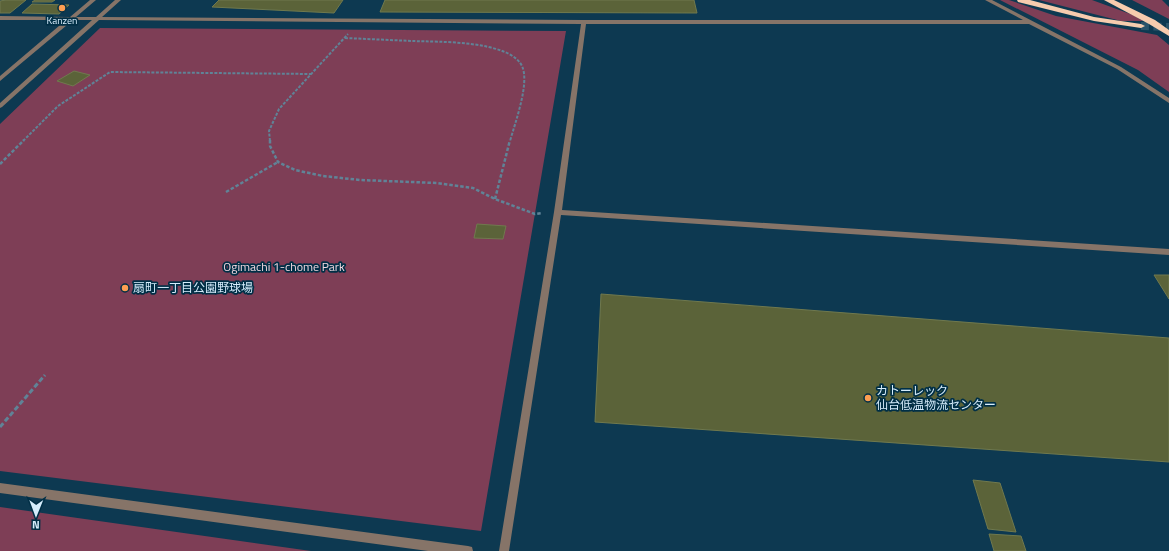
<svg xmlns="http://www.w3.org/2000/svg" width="1169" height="551" viewBox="0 0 1169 551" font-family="'Titillium Web','Noto Sans JP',sans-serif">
<rect width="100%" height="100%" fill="#0d3951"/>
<!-- green -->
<path fill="#7e3e56" d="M1000 0H1009L1056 16 1157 35 1169 45V92L1138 70Z
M1039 0H1092L1133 15 1143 21H1121Z
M1132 0H1162L1169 7V19Z
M100 28 566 31 481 531 0 471V124Z
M0 507 311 551H0Z"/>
<!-- building -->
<path fill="#5b6339" stroke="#70794e" d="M6 0H26L10 13H0V1Z
M35 0H55L52 2H32Z
M219 0H343L334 13 212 7Z
M385 0H694L697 13 380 12Z
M32 4 69 5 59 14 22 13Z
M74 71 90 75 73 86 57 81Z
M477 224 506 226 503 239 474 238Z
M1154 275H1169V299Z
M601 294 1169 338V462L595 422Z
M973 480 1000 483 1016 532 988 529Z
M989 534 1021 536 1026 551H994Z"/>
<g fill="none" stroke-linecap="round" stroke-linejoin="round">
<!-- highway-tunnel -->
<path stroke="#2b546a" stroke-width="8" stroke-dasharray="8 4.5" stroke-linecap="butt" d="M1141 26 1169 27"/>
<!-- path-far2 -->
<path stroke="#608397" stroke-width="2" stroke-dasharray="3 1.5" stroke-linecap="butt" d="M345 38C367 39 390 40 412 41 438 42 509 40 522 66 530 83 515 123 510 141
M23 141 58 106 110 72 311 74
M270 141 269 131 279 109 348 34"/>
<!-- path-far1 -->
<path stroke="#608397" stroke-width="2.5" stroke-dasharray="3.5 2" stroke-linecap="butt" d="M270 140V146L278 162 295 170 323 176 360 180 437 183 473 188 495 199 535 214 542 213
M0 164 24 140
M226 192 278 162
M495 199 510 140"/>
<!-- path -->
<path stroke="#608397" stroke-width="3" stroke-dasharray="5 2.5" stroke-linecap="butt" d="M0 427 45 375"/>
<!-- street -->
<path fill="#867468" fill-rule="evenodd" d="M90 0H96L76 17H96L115 0H121L102 17 584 20H1023L985 0H992L1121 67 1169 98V103L1117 69 1029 24H586L562 210 1169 249V255L561 215 509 551H499L554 212 581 24 99 20 2 107 0 108V103L92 20H73L0 81V76L66 20H0V16L70 17Z
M0 483 468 546 472 547 473 551H428L0 493Z"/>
<!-- highway -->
<path fill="#f6ccae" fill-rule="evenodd" d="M1017 0H1030L1094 17 1141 24 1145 26 1141 28 1094 21 1018 2Z
M1104 0H1114L1155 20 1169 30V36L1149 24Z"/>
</g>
<!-- markers -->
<g fill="#fc9e52" stroke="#002f46" stroke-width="1.5">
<circle cx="62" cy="8" r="4"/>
<circle cx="125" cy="288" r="4"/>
<circle cx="868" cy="398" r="4"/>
</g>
<g text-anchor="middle" stroke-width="3.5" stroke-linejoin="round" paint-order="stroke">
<!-- far-poi labels -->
<g font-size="10" fill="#d5ecfb" stroke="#002f46">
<text x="62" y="24">Kanzen</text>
</g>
<!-- park labels -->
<g font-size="12" fill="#f4d9e1" stroke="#002f46">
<text x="284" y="271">Ogimachi 1-chome Park</text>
</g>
<!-- poi labels -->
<g font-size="12" fill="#d5ecfb" stroke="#002f46" text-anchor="start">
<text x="133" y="292">扇町一丁目公園野球場</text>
<text x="876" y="395">カトーレック<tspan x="876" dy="14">仙台低温物流センター</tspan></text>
</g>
</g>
<!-- north arrow -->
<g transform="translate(36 515) rotate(181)" stroke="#002f46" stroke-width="3" paint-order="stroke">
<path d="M0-3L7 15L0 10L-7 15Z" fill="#d5ecfb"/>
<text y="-6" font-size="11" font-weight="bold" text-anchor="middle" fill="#d5ecfb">N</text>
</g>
</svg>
